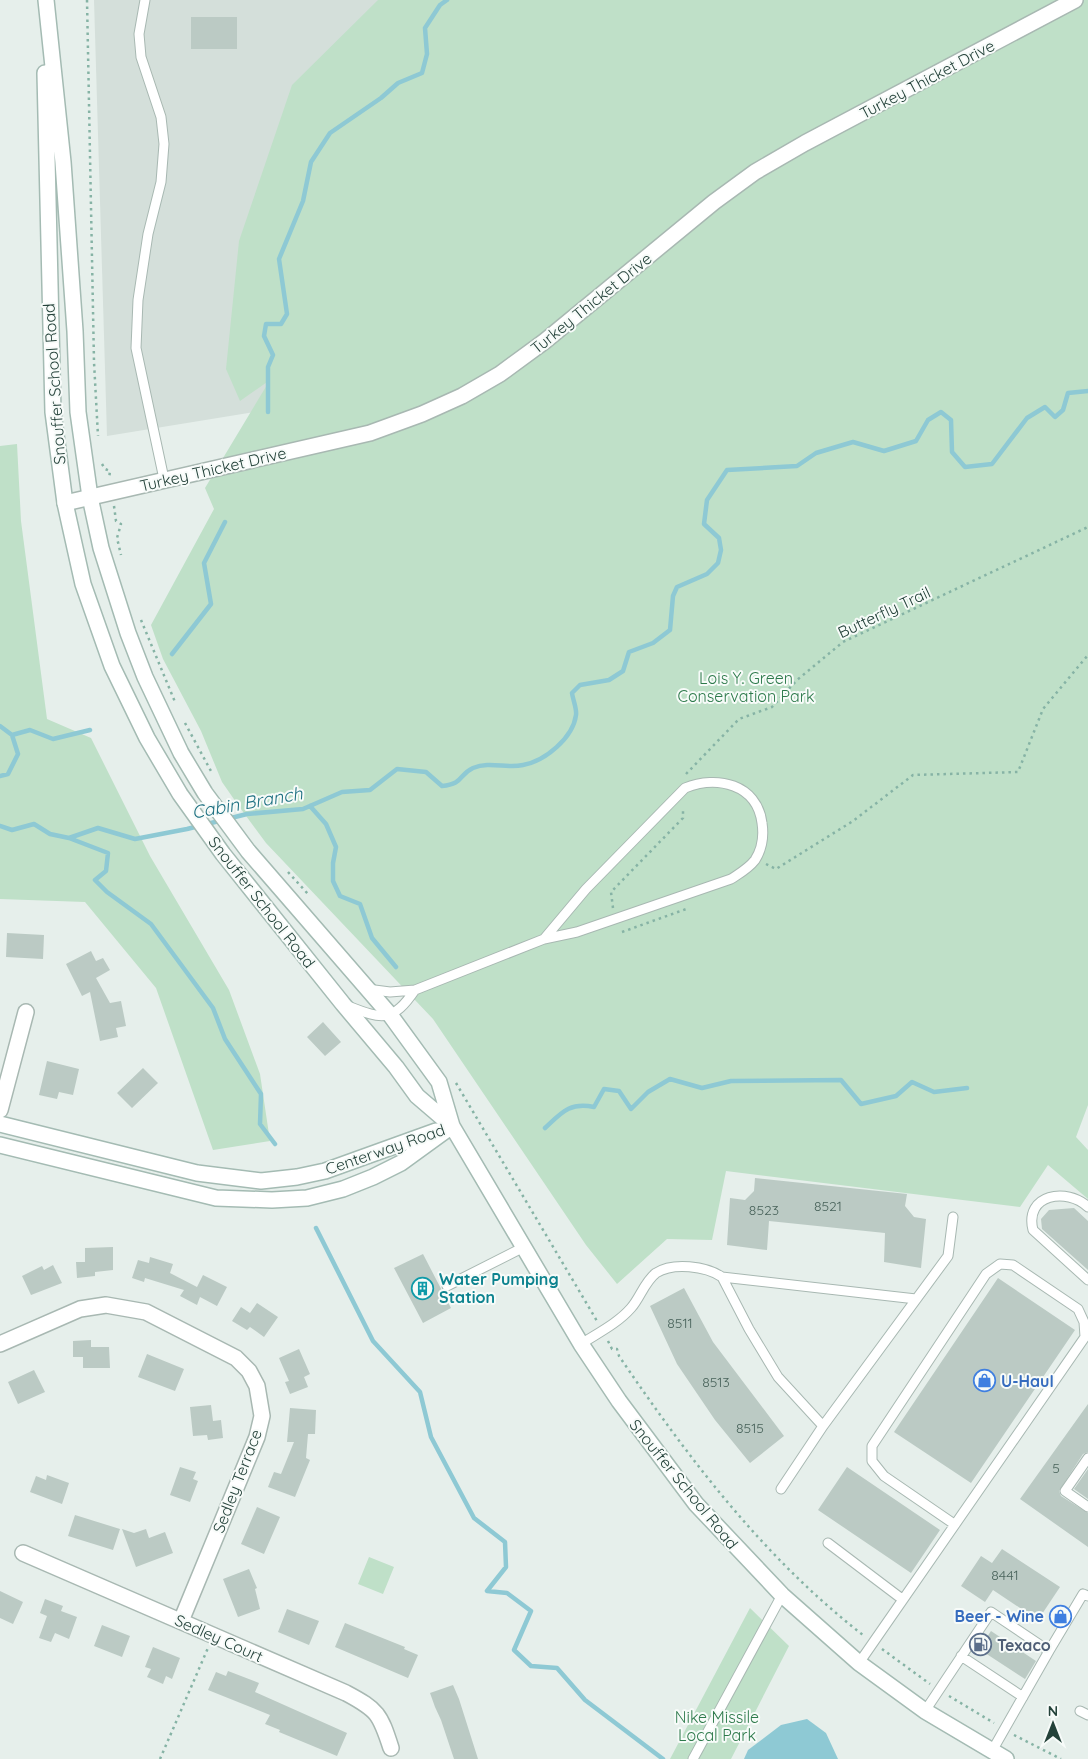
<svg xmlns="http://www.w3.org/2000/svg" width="1088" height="1759" viewBox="0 0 1088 1759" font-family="Quicksand,sans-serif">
<rect width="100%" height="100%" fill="#e6efeb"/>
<!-- built -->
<path fill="#d4dfda" d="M94 0H766L328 400 107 436Z"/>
<!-- green -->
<path fill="#bfe0c8" d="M378 0H1088V1105L1076 1137 1088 1150V1199L1048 1165 1020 1207 726 1171 712 1240 667 1239 617 1284 586 1245 433 1019 266 843 238 805 222 782 201 731 163 659 151 625 214 509 205 488 270 380 240 401 226 369 239 241 292 85Z
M17 444 21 521 47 719 91 738 150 856 229 990 260 1074 270 1141 213 1150 156 988 85 902 0 899V446Z
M369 1557 394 1567 383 1594 358 1584Z
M750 1608 789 1646 731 1759H670Z"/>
<!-- water -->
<path fill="#8ec9d4" d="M807 1719 826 1733 838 1759H744L748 1750 781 1725Z"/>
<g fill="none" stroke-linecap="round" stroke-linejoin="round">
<!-- stream -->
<path stroke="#8ec9d4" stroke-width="4.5" d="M268 412V367L273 355 264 336 266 324H281L287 314 279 259 303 201 311 162 330 133 381 98 398 83 422 73 427 54 425 28 440 5 447 0
M172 654 211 604 204 563 225 522
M0 726 12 735 18 754 8 774 0 776
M12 735 30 730 53 739 90 730
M310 806 326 824 336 847 333 863V881L340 896 360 904 372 938 396 967
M0 826 12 830 34 824 50 834 69 838 98 828 135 839 187 829 247 814 303 809 342 792 370 790 397 769 426 772 442 786C464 784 458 775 473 768 490 761 507 769 523 765 545 761 573 738 576 715 577 709 573 700 572 693L580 685 609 680 623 671 629 652 653 643 670 630 673 596 677 587 707 574 718 563 721 550 719 538 704 524 707 500 727 470 797 466 816 453 853 442 884 451 916 441 928 420 941 412 951 420 952 452 965 467 992 464 1027 418 1045 407 1055 417 1063 410 1068 393 1088 391
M69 838 108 853 106 871 95 880 107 892 151 924 213 1008 225 1039 261 1094 260 1124 275 1144
M545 1128C562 1112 570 1102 594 1107L604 1089 619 1091 631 1109 648 1092 670 1079 702 1088 731 1081 841 1080 861 1104 896 1096 912 1082 934 1092 967 1088
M316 1228 373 1341 420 1392 431 1437 474 1518 505 1542 506 1567 487 1591 507 1593 531 1611 514 1650 531 1666 557 1668 585 1700 663 1759"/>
</g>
<!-- building -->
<path fill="#bbcac4" d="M191 17H237V49H191Z
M7 933 44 935 43 959 6 957Z
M91 951 96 961 103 958 110 970 96 978 110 1003 121 1001 126 1026 116 1028 118 1037 100 1041 90 992 82 996 66 964Z
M323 1022 341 1042 325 1056 307 1037Z
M47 1061 79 1069 73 1095 59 1092 57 1099 39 1095Z
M143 1068 158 1083 132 1108 117 1093Z
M755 1178 907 1194 905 1206 914 1217 926 1219 921 1268 884 1262 885 1233 769 1221 767 1250 727 1245 730 1198 745 1200 754 1191Z
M1074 1208 1088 1221V1270L1042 1229 1041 1219 1049 1210Z
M113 1247V1270L95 1272V1276L77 1278 76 1262H85V1248Z
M423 1254 451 1308 423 1323 394 1268Z
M150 1257 173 1264 170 1273 197 1287 203 1275 227 1287 217 1306 200 1297 197 1305 180 1296 184 1290 145 1278 144 1282 132 1278 138 1260 149 1263Z
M53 1265 62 1283 31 1295 22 1276 42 1266 44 1270Z
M998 1278 1075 1330 971 1483 894 1432Z
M684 1288 713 1342 784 1436 750 1463 715 1420 677 1364 650 1306Z
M257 1303 278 1317 264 1337 250 1327 247 1330 232 1321 241 1307 250 1313Z
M91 1340V1347H109L110 1368H83V1357H73V1341Z
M299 1349 310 1374 304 1377 308 1387 290 1394 285 1382 289 1381 279 1358Z
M147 1354 184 1369 175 1391 138 1377Z
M34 1370 45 1392 18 1404 8 1382Z
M1088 1404V1452L1083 1454 1059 1491 1061 1496 1088 1513V1547L1020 1499Z
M211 1405 213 1421 221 1420 223 1438 208 1440 207 1435 193 1436 190 1407Z
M290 1408 316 1410 315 1434H308L306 1458 310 1460 295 1497 268 1487 274 1472 281 1474 294 1442H287Z
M180 1467 196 1472 193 1479 198 1481 190 1502 170 1495Z
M847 1467 940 1530 911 1573 818 1510Z
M1088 1469V1499L1074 1489Z
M47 1475 69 1483 62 1504 30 1492 36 1476 46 1480Z
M257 1507 280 1517 264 1554 241 1544Z
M75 1515 120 1529 113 1550 68 1536Z
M122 1529 134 1533 146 1529 149 1538 165 1532 173 1553 136 1567Z
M1002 1549 1060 1587 1038 1620 993 1590 985 1602 961 1586 981 1556 992 1563Z
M249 1569 257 1588 255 1589 260 1609 238 1617 223 1579Z
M0 1591 23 1602 13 1624 0 1618Z
M45 1599 63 1606 61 1611 77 1617 69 1639 55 1633 51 1642 39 1638 47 1616 40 1613Z
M287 1609 319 1621 309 1645 278 1632Z
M345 1623 405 1647 404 1649 418 1655 408 1678 335 1647Z
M102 1625 130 1636 122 1657 94 1646Z
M991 1631 1036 1661 1025 1679 979 1649Z
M153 1647 180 1658 172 1679 166 1676 163 1684 147 1677 151 1669 145 1667Z
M228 1671 259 1683 255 1692 347 1733 337 1756 279 1732 280 1730 265 1724 270 1715 208 1690 216 1672 226 1676Z
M453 1685 459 1699 478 1759H454L441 1720 435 1707 430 1693Z"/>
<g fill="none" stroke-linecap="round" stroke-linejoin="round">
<defs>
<path id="lane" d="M145 0 139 34 141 57 161 117 164 144 161 182 148 234 138 300 136 348 164 479
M367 989 390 992 415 990 544 939 577 932 731 879C740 873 748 869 755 860 762 849 764 836 762 823 757 784 717 775 685 788L586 889 544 939
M348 1006C383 1020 393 1022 415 990
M1088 1207C1067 1187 1024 1194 1033 1230L1088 1280
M722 1277 916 1299
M447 1286 524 1247
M581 1344C598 1333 618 1323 631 1308 640 1298 645 1281 656 1273 673 1262 706 1266 722 1277L749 1329 778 1377 823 1426 948 1256 953 1217
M1088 1458 1065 1491 1088 1507
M781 1489 823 1426
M828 1543 902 1599
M961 1656 1023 1697
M859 1663 1085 1337 1084 1322 1078 1309 1013 1265 1000 1264 986 1274 872 1446V1461L884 1476 954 1524
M925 1711 991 1612 1049 1651 1083 1594 1088 1596
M1080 1711 1088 1715
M992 1751 1049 1651
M693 1759 782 1595"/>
<path id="street" d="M65 503 370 433 422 414 462 396 500 374 545 341 714 202 755 172 805 143 1075 0
M0 1110 26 1012
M0 1344 80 1309 106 1305 146 1312 236 1358 249 1371 257 1386 262 1416 257 1437 181 1621
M23 1553 346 1693C378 1710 380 1714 391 1748"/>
<path id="secondary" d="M46 0 63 162 75 331 78 412 90 497 101 548 128 633 145 677 181 753 205 793 248 851 391 1016 439 1082 452 1126 581 1344 619 1401 696 1504 782 1595 859 1663 925 1711 1006 1759
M45 73 53 412 65 503 83 584 112 666 147 738 180 794 223 854 343 1004 396 1067 417 1096 452 1126
M0 1124 197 1173 261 1181 297 1177 325 1171 436 1131
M0 1145 216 1198 272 1200 307 1198 343 1189 373 1177 401 1163 452 1126"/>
</defs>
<!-- lane casing -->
<use href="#lane" stroke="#a8b8b2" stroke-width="11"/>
<!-- street casing -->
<use href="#street" stroke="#a8b8b2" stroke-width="18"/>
<!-- secondary casing -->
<use href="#secondary" stroke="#a4bbb3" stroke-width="18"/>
<!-- path -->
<path stroke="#86b3a5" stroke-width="2.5" stroke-dasharray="2.5 4" stroke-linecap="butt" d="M87 0 94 362 98 436
M102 464 105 469 110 471 109 479
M114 506 116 521 121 524 117 538 121 555
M141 620 175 702
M185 723 212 773
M686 774 739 719 772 707 797 680 843 642 1088 527
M766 864 776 869 853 821 913 775 1018 772 1043 709 1088 655
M288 872 308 894
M613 908 611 892 683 818V809
M622 932 689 908
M456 1083 597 1321
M608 1341 612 1349H617L619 1356C689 1459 765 1559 863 1635
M882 1649 930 1684
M949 1696 994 1723
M1014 1735 1061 1759
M160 1759 208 1648"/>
<!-- lane -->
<use href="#lane" stroke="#fff" stroke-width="9"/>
<!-- street -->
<use href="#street" stroke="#fff" stroke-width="15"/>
<!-- secondary -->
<use href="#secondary" stroke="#fff" stroke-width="15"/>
</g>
<!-- icons -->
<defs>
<symbol id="building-ring" viewBox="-11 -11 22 22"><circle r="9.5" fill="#f7fbf9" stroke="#0f9aa8" stroke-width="1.5"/><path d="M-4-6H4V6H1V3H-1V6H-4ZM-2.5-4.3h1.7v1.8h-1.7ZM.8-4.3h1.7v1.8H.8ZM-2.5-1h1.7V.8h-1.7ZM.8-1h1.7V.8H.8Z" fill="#0f9aa8"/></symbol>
<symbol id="shop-ring" viewBox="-11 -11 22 22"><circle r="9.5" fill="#f7fbf9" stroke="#3f7fe0" stroke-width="1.5"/><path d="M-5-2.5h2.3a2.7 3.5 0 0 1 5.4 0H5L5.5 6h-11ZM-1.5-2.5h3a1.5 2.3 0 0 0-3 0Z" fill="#3f7fe0"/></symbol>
<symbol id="fuel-ring" viewBox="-11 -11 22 22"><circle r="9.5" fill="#f7fbf9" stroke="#5c6f8a" stroke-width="1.5"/><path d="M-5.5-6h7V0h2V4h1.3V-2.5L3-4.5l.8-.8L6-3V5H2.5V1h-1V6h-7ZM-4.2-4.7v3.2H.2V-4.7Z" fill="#5c6f8a"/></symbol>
</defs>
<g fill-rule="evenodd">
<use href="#building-ring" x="410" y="1276" width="25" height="25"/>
<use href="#shop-ring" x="972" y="1368" width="25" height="25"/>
<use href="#shop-ring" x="1048" y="1604" width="25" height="25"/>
<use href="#fuel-ring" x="968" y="1632" width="25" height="25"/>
</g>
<g text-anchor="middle" stroke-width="4" stroke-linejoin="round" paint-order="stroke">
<!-- number labels -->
<g font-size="14" fill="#4a645c">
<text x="828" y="1211">8521</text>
<text x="764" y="1215">8523</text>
<text x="680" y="1328">8511</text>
<text x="716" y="1387">8513</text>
<text x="750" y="1433">8515</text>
<text x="1056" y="1473">5</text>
<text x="1005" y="1580">8441</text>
</g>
<!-- street labels -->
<g font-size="16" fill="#24423a" stroke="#f7fbf9">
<text transform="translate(927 79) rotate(-28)" y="6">Turkey Thicket Drive</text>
<text transform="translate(591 303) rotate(-39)" y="6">Turkey Thicket Drive</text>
<text transform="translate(54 384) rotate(-94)" y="6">Snouffer School Road</text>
<text transform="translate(213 469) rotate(-13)" y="6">Turkey Thicket Drive</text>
<text transform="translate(884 612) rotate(-25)" y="6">Butterfly Trail</text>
<text transform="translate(262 902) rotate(52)" y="6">Snouffer School Road</text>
<text transform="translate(385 1149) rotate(-19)" y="6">Centerway Road</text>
<text transform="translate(237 1481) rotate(-69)" y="6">Sedley Terrace</text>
<text transform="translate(684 1484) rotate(51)" y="6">Snouffer School Road</text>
<text transform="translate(219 1638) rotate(24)" y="6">Sedley Court</text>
</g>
<!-- park labels -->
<g font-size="16" fill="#2d7a4b" stroke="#f7fbf9">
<text x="746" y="684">Lois Y. Green<tspan x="746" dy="18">Conservation Park</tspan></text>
<text x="717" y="1723">Nike Missile<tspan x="717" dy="18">Local Park</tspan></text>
</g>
<!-- culture labels -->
<g font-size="16" font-weight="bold" fill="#0d838f" stroke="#f7fbf9" text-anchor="start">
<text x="439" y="1285">Water Pumping<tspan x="439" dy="18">Station</tspan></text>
</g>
<!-- shop labels -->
<g font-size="16" font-weight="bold" fill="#366cbe" stroke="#f7fbf9" text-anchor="start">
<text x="1001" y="1387">U-Haul</text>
<text x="1044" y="1622" text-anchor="end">Beer - Wine</text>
</g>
<!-- service labels -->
<g font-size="16" font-weight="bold" fill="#4e5e75" stroke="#f7fbf9" text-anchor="start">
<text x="997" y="1651">Texaco</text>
</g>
<!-- water labels -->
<g font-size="18" font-style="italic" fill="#1c6f80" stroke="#f7fbf9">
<text transform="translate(247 803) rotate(-10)" y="6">Cabin Branch</text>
</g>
</g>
<!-- north arrow -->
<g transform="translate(1053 1724)" stroke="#f7fbf9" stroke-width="4" paint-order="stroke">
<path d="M0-4L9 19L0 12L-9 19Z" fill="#24423a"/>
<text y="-8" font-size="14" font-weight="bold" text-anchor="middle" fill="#24423a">N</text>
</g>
</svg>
